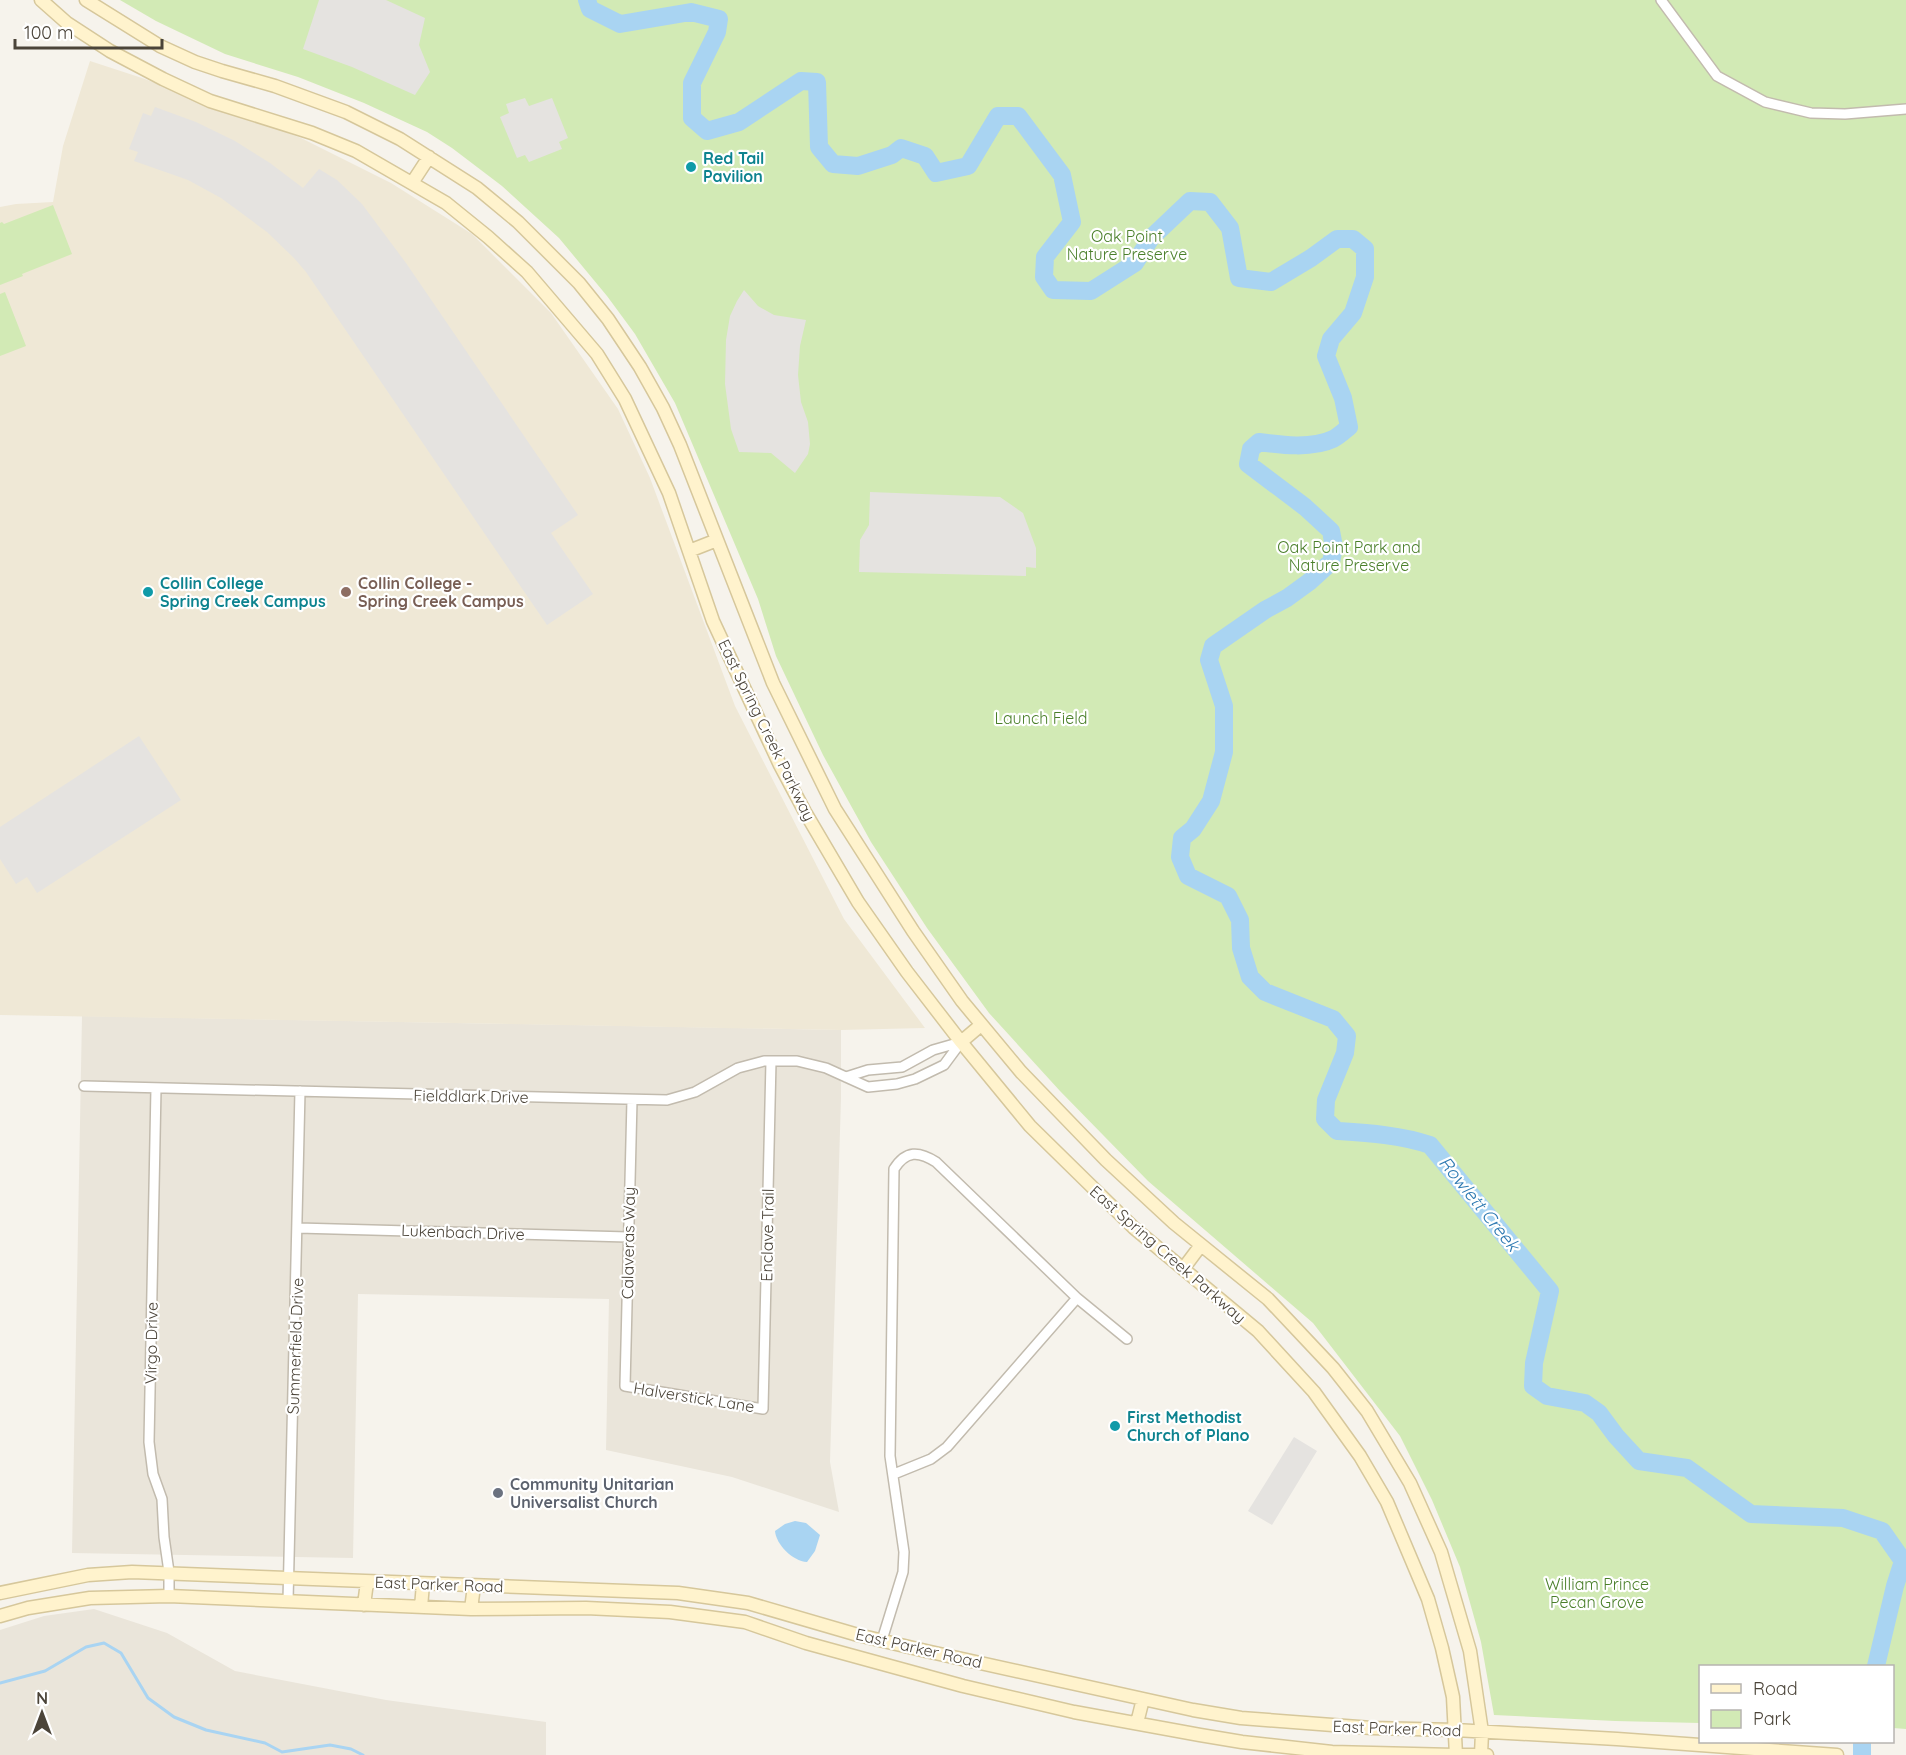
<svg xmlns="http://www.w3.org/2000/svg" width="1906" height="1755" viewBox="0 0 1906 1755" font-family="Quicksand,sans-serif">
<rect width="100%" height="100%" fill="#f6f3ec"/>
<!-- residential -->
<path fill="#eae5da" d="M82 1016 841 1030V1098L830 1462 839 1512 732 1477 606 1450 609 1299 358 1294 353 1558 72 1553Z
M94 1609 167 1633 235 1671 386 1700 546 1722V1755H0V1630L44 1616Z"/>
<!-- education -->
<path fill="#efe8d6" d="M90 61 142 78 301 138 391 183 472 234 551 313 618 409 650 478 735 706 844 919 925 1028 841 1030 0 1015V207L16 204 53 202 63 146Z"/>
<!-- green -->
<path fill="#d2eab5" d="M120 0H1906V1729L1893 1728 1892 1666H1700V1723L1615 1721 1494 1715 1481 1642 1460 1567 1432 1500 1400 1436 1313 1323 1148 1181 1060 1091 989 1013 927 928 871 842 823 755 776 656 758 599 675 403 635 334 607 296 559 238 502 186 452 148 427 132 364 103 298 77 225 54 156 21Z
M53 205 72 254 22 274 23 276 0 285V223L2 222 4 224Z
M5 292 26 346 0 356V294Z"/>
<!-- parking -->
<path fill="#e5e3e0" d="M319 0H386L425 18 419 45 430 72 415 95 352 67 303 49Z
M525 98 529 106 552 98 568 138 559 142 562 149 529 162 525 155 517 158 500 117 509 113 506 104Z
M155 107 196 122 235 141 270 163 303 188 319 169 337 180 362 204 406 263 578 515 551 533 593 594 547 625 306 272 294 258 267 232 221 198 188 180 134 161 138 152 129 149 143 113 151 116Z
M744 290 758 306 774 315 806 320 800 346 798 375 801 402 808 422 810 444 808 454 795 473 771 453 739 452 731 429 725 384 726 340 730 316 737 301Z
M870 492 1000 497 1023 513 1036 548V568L1026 567V576L859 572 860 540 869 525Z
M139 736 181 800 37 893 27 877 16 884 0 859V827Z
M1294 1437 1317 1451 1272 1525 1248 1511Z"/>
<!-- water -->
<path fill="#a9d4f2" d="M795 1521 806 1523 820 1535 815 1551 807 1562C792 1561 776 1544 775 1531L785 1524Z"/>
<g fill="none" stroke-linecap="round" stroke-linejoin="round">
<!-- stream -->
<path stroke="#a9d4f2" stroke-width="3" d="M0 1683 45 1671 86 1647 104 1643 121 1653 148 1698 174 1717 206 1730 265 1743 282 1752 330 1745 351 1749 363 1755"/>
<!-- river -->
<path stroke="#a9d4f2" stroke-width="18" d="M587 0 590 9 620 24 691 12 719 19 717 32 692 83V118L707 131 739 122 801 81 817 82 819 147 833 164 858 166 892 155 901 148 925 156 936 173 968 166 998 116H1018L1062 175 1072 222 1045 257 1044 277 1053 290 1091 291 1135 263 1151 238 1190 201 1210 202 1230 228 1239 278 1271 282 1311 258 1337 239H1353L1365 249V277L1353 313 1331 339 1326 356 1343 398 1349 427C1344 431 1339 436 1333 439 1312 449 1281 445 1259 442L1251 449 1248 464 1305 507 1331 531 1334 547 1331 562 1309 582 1287 598 1265 610 1213 646 1209 660 1224 706V752L1211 801 1193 829 1182 838 1180 857 1188 876 1228 896 1240 920 1241 948 1250 977 1265 992 1333 1019 1347 1036 1345 1053 1326 1100 1325 1119 1337 1131C1368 1133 1401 1135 1430 1145L1550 1291 1534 1363 1533 1386 1547 1396 1585 1403 1599 1413 1616 1436 1639 1461 1687 1468 1751 1514 1843 1518 1882 1531 1903 1561 1895 1586 1876 1666
M1862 1755V1742"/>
<defs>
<path id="street" d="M1661 0 1717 76 1765 102 1811 113 1845 114 1906 109
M846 1077 868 1070 902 1067 933 1050 961 1042
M84 1086 667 1100 695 1092 738 1068 764 1061H797L826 1068 868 1087 897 1084 915 1079 944 1065 961 1042
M156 1088 149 1442 153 1474 162 1499 164 1537 169 1572V1596
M632 1100 625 1386 763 1409 771 1061
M298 1228 628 1237
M894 1474 931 1459 947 1447 1077 1298
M288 1601 300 1091
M882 1640 903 1572 904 1552 890 1456 894 1169C906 1150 919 1151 936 1162L1077 1298 1127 1339"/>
<path id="secondary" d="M41 0 67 23 110 51 163 79 210 101 312 133 356 151 446 203 488 237 527 272 597 354 625 399 669 493 713 621 780 765 805 812 858 902 907 972 961 1042 1030 1126 1134 1228 1258 1331 1314 1392 1360 1456 1387 1502 1428 1599 1442 1648 1453 1697 1456 1755
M86 0 160 46 195 62 222 71 275 86 346 112 400 139 477 188 518 222 579 283 608 319 640 367 663 408 680 445 773 683 835 809 913 931 962 1001 1021 1072 1106 1160 1174 1223 1268 1299 1333 1368 1367 1411 1410 1483 1441 1552 1470 1651 1482 1732 1481 1755
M412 183 429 157
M689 551 717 540
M961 1042 981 1025
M1183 1269 1201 1245
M0 1593 88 1575 132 1572 678 1593 748 1603 858 1635 926 1651 1193 1710 1241 1718 1372 1728 1455 1730 1617 1739 1837 1755
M364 1605 367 1582
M421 1607 423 1584
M471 1609 474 1586
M0 1616 28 1608 90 1598 169 1596 471 1609 586 1608 670 1612 745 1622 806 1643 963 1686 1074 1712 1200 1735 1242 1742 1332 1752 1454 1755
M1137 1723 1143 1699
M1457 1755H1487"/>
</defs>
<!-- street casing -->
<use href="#street" stroke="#c2bbae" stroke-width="12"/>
<!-- secondary casing -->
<use href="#secondary" stroke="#d6c79b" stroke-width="15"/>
<!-- street -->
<use href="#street" stroke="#fff" stroke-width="9"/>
<!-- secondary -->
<use href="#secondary" stroke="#fff3cd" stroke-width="12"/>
</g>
<!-- markers -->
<g fill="#0f9aa8" stroke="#fff" stroke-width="2">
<circle cx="691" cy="167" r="6"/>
<circle cx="148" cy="592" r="6"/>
<circle cx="1115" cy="1426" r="6"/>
</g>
<circle fill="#8d6e63" stroke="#fff" stroke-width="2" cx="346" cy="592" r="6"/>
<circle fill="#6b7280" stroke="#fff" stroke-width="2" cx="498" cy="1493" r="6"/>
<g text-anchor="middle" stroke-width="4.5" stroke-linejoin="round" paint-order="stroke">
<!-- culture labels -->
<g font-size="16" font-weight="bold" fill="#0d838f" stroke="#fff" text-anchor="start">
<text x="703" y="164">Red Tail<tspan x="703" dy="18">Pavilion</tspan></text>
<text x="160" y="589">Collin College<tspan x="160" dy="18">Spring Creek Campus</tspan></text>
<text x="1127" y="1423">First Methodist<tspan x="1127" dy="18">Church of Plano</tspan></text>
</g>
<!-- park labels -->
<g font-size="16" fill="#4a7f2a" stroke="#fff">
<text x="1127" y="242">Oak Point<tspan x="1127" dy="18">Nature Preserve</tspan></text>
<text x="1349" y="553">Oak Point Park and<tspan x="1349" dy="18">Nature Preserve</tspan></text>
<text x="1041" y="724">Launch Field</text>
<text x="1597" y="1590">William Prince<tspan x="1597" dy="18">Pecan Grove</tspan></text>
</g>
<!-- education labels -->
<g font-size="16" font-weight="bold" fill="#785e54" stroke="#fff" text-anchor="start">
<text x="358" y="589">Collin College -<tspan x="358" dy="18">Spring Creek Campus</tspan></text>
</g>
<!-- street labels -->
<g font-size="16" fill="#4b4439" stroke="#fff">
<text transform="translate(767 730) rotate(64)" y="6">East Spring Creek Parkway</text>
<text transform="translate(471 1096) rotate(1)" y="6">Fielddlark Drive</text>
<text transform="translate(463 1232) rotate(2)" y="6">Lukenbach Drive</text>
<text transform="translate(767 1235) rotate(-89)" y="6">Enclave Trail</text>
<text transform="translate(628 1243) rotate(-89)" y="6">Calaveras Way</text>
<text transform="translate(1168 1254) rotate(41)" y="6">East Spring Creek Parkway</text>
<text transform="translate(151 1343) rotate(-89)" y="6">Virgo Drive</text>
<text transform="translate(295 1346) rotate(-88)" y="6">Summerfield Drive</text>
<text transform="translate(694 1397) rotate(9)" y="6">Halverstick Lane</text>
<text transform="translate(439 1584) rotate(2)" y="6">East Parker Road</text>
<text transform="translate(919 1648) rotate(13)" y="6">East Parker Road</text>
<text transform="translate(1397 1728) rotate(2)" y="6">East Parker Road</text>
</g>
<!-- worship labels -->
<g font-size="16" font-weight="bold" fill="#5b616d" stroke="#fff" text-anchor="start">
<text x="510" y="1490">Community Unitarian<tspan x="510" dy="18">Universalist Church</tspan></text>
</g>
<!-- water labels -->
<g font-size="18" font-style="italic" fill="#2e7ab2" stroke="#fff">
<text transform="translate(1479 1204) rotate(51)" y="6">Rowlett Creek</text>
</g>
</g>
<!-- legend -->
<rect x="1699" y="1665" width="195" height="78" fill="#ffffff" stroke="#b7b4b0" stroke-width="1.5"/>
<rect x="1711" y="1684" width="30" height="9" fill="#fff3cd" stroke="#b7b4b0" stroke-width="1.5"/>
<text x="1753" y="1695" font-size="18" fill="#4b4439">Road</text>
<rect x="1711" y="1710" width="30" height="18" fill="#d2eab5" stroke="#b7b4b0" stroke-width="1.5"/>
<text x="1753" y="1725" font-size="18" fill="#4b4439">Park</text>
<!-- north arrow -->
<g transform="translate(42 1713)" stroke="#ffffff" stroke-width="4.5" paint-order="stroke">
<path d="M0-4.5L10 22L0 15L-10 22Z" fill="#4b4439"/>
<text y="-9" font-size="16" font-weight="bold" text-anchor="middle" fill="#4b4439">N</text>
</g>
<!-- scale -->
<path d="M15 39v9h147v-9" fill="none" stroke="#4b4439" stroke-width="3"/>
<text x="24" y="39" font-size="18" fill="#4b4439" stroke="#ffffff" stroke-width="4.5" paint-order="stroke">100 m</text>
</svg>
